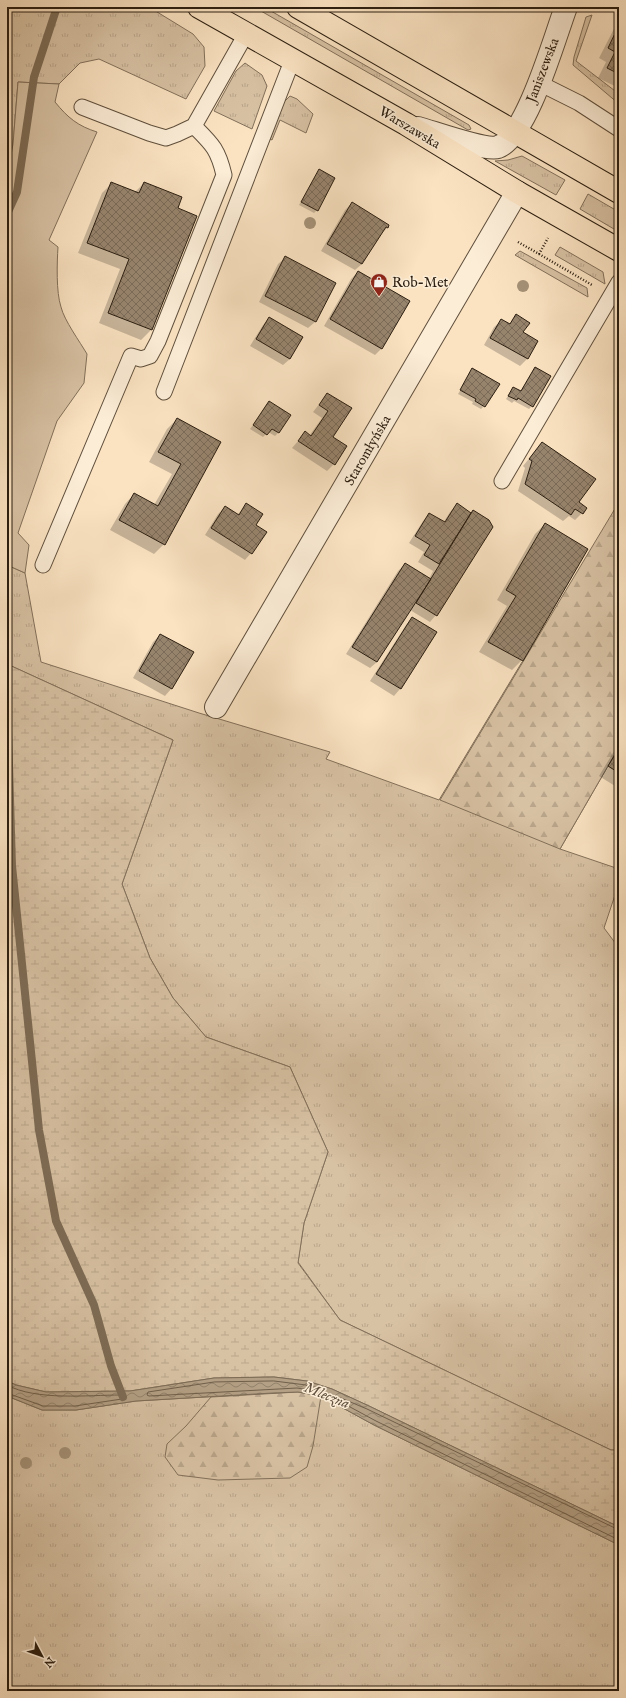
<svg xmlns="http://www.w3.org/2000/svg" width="626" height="1698" viewBox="0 0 626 1698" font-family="'IM FELL English',serif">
<defs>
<pattern id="grass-tufts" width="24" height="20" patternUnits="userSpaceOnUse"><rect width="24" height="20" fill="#d8c2a4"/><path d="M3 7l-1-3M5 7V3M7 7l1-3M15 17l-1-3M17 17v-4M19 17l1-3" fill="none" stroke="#baa68c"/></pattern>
<pattern id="forest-firs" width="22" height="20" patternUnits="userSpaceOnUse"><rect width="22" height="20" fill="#d8c2a4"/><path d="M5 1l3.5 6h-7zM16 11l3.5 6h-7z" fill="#baa68c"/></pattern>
<pattern id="wetland-marsh" width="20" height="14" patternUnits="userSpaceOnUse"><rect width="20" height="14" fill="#d8c2a4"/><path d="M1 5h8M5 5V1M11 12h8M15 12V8" fill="none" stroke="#baa68c"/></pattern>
<pattern id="water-waves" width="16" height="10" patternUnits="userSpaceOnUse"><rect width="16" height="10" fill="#b4a085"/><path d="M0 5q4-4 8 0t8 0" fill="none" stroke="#93826b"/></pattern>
<pattern id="building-cross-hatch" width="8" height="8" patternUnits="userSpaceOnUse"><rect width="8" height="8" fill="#97846d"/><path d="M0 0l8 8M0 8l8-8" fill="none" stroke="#7b6b58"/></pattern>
</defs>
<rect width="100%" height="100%" fill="#fbe3c2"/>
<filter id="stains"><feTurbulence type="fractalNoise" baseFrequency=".005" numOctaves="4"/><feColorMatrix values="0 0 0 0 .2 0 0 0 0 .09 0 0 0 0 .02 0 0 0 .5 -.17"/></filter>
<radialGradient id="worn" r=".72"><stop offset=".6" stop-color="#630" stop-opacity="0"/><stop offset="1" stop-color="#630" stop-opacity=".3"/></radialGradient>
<!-- grass -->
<path fill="url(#grass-tufts)" stroke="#82705a" d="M7 7H149L193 34 204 47 205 66 186 99 99 59 80 63 59 84 18 82 13 144 7 178Z
M254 7H264L469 125 471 129 468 130Z
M592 15 576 61 619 94V104L573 65 574 57 586 17Z
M245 63 262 75 267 86 252 129 214 111 236 71Z
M290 96 297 99 313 114 306 133 280 120 272 140 270 139 284 102Z
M522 156 565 180 556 195 495 161 508 160Z
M588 194 619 212V232L580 209Z
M560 247 603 272 605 284 555 255Z
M520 251 587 288 588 297 515 255Z
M7 565 25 573 41 662 199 713 330 752 326 759 439 800 522 662 619 631V747L560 849 619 869V883L604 928 619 948V1185L618 1193 619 1195V1450H611L340 1320 298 1262 304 1223 328 1152 290 1067 206 1037 173 998 150 958 122 884 173 740 7 664Z
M273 1393 321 1396 374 1425 619 1545V1691H7V1396L42 1410H76L136 1401Z"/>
<!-- forest -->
<path fill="url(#forest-firs)" stroke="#82705a" d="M619 502V747L560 849 440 800Z
M298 1392 321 1396 313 1446 307 1467 290 1478 218 1480 178 1475 165 1457 167 1444 186 1426 211 1397Z"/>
<!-- wetland -->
<path fill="url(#wetland-marsh)" stroke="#82705a" d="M7 664 173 740 122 884 150 958 173 998 206 1037 290 1067 328 1152 304 1223 298 1263 340 1320 611 1450H619V1527L369 1406 332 1389 307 1381 274 1377 214 1378 130 1391 46 1392 16 1385 7 1381Z"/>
<!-- green -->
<path fill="#d8c2a4" stroke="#82705a" d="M18 82 59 84 55 102C68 118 78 126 97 132L49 240 58 247C57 263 56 292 61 307 64 320 80 342 87 354L84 383 57 421 18 533 29 545 25 573 7 565V178L13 144Z"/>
<!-- water -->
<path fill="url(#water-waves)" stroke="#7d6c56" d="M274 1377 307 1381 332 1389 369 1406 619 1527V1545L374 1425 321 1396 298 1392 273 1393 136 1401 76 1410H42L7 1396V1381L16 1385 46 1392 130 1391 214 1378Z"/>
<!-- shadow -->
<path fill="#0003" d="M619 19V88L598 78 606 62 599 58Z
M319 171 317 210 314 213 299 205Z
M144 183 176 209 196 216 151 330 141 340 99 323 120 269 78 253 102 193 111 184 134 193Z
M352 203 387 228 381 234 362 264 355 270 321 251 345 210Z
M285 258 335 283 315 322 308 328 259 302 278 264Z
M358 272 382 348 375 355 324 326 351 279Z
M516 316 522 332 537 341 527 359 520 366 484 345 494 327 501 321 508 325Z
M269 318 290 359 283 365 250 346 263 325Z
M535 368 532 406 529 409 514 401 512 403 506 399 513 388 520 392Z
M473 370 484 406 481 409 472 404 473 402 458 394Z
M327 394 334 464 327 471 292 448 305 433 309 436 322 418 313 412Z
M269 403 278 433 275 436 268 432 263 437 250 429Z
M177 419 220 443 164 544 154 554 110 530 125 504 134 494 154 505 172 474 149 462 167 429Z
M542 443 578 503 582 513 575 520 569 516 563 521 518 491 525 468 523 466Z
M246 505 255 525 251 553 245 560 205 535 218 514 225 507 237 515Z
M457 505 471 514 473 511 436 615 430 622 410 610 377 662 370 668 346 654 398 571 405 564 429 579 433 571 418 562 424 552 409 543 423 521 429 514 443 523 450 512Z
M545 524 522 660 512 670 479 652 507 606 497 600 535 534Z
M412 618 436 633 400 689 394 696 370 681 406 625Z
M160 635 192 653 171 689 165 696 133 678 153 642Z
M619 743V781L615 786 599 776Z"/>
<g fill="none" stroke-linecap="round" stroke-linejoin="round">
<!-- shore -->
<path stroke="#705f4a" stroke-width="1" d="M274 1381 306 1385 311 1388 309 1390 297 1388 149 1396 147 1395 148 1392 214 1382Z
M7 1385C36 1401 88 1395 121 1395L123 1397 122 1399 75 1406H43L7 1393
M619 1530 367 1409 341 1398 338 1399 339 1401 376 1421 619 1540"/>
<!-- stream -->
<path stroke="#7d6c56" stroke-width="8" d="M7 214 17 192 34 77 57 7
M7 697 12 866 39 1130 56 1221 94 1305 111 1366 123 1397"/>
</g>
<!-- building -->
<path fill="url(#building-cross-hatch)" stroke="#2b1e10" d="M619 25V74L607 68 615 52 608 48Z
M319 169 335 178 318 211 301 202Z
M111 182 139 193 144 182 182 197 178 208 197 216 152 330 108 313 129 259 87 243Z
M352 202 389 225 388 228 386 227 362 264 327 244Z
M285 256 336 283 316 322 265 296Z
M358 271 410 301 382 349 330 319Z
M516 314 530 323 523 332 538 341 528 359 490 338 501 319 510 324Z
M269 317 303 337 290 359 256 339Z
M535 367 551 376 533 407 518 398 517 400 508 396 513 387 521 391Z
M472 368 500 384 485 407 475 401 476 399 460 390Z
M327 393 352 408 333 437 347 446 335 465 298 441 305 431 311 436 328 411 319 405Z
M269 401 291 415 279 433 272 429 267 435 253 425Z
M177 418 221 442 165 545 119 520 134 493 158 506 181 464 158 452Z
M542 442 596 479 579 502 587 508 583 514 575 509 571 515 525 484 532 461 529 459Z
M246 503 263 514 256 525 267 532 252 554 211 528 225 506 239 515Z
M457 503 471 513 439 564 424 555 430 545 415 536 429 513 445 522Z
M473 510 489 520 493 527 437 616 416 603Z
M545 523 588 549 523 661 488 642 516 596 506 590Z
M405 563 431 579 377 662 352 647Z
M412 617 437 632 401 689 376 674Z
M160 634 194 652 172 689 139 671Z
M619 748V773L608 766Z"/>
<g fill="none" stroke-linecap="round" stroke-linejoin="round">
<defs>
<path id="service" d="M539 83 579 103 619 129
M82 107 149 133 166 138 177 134 194 126 246 34
M164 392 292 61
M502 481 619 282
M43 565 131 356 141 359 150 356 158 341 224 175C218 149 212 144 194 126"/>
<path id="minor" d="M216 707 517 192"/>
<path id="tertiary" d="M418 128C433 132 485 151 498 147 527 137 555 36 566 7"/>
<path id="primary" d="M199 7 406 124 517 192 619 250
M298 7 619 192"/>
</defs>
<!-- service casing -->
<use href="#service" stroke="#5f4f3c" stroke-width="17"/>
<!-- minor casing -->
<use href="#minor" stroke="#5f4f3c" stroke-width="24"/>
<!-- tertiary casing -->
<use href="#tertiary" stroke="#5f4f3c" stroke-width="24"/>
<!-- primary casing -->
<use href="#primary" stroke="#2b1e10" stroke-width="24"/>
<!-- path -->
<path stroke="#2b1e10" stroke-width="2.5" stroke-dasharray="1 2" stroke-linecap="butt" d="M518 242 539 254 548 238
M539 254 592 285"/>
<!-- service -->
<use href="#service" stroke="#fcedd7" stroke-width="15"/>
<!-- minor -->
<use href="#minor" stroke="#fcedd7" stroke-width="22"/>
<!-- tertiary -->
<use href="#tertiary" stroke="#fcedd7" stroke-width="22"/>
<!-- primary -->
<use href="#primary" stroke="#fbe3c2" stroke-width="22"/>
</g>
<!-- trees -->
<g fill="#a59278">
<circle cx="310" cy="223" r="6"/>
<circle cx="523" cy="286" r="6"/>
<circle cx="65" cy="1453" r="6"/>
<circle cx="26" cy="1463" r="6"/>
</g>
<!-- icons -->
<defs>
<symbol id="shop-pin" viewBox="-11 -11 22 30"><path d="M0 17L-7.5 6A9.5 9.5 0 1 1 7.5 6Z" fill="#8f2418" stroke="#fcedd7"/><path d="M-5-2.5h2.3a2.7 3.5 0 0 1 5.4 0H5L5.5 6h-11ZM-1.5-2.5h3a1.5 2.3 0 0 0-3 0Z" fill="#fff"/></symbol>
</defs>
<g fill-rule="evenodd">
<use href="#shop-pin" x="369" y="272" width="20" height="27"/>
</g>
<g text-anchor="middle" stroke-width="3" stroke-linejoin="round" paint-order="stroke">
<!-- street labels -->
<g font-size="14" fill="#2b1e10" stroke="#fcedd7">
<text transform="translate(542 70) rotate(-69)" y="5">Janiszewska</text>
<text transform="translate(410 127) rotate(31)" y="5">Warszawska</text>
<text transform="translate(367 450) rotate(-60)" y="5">Staromłyńska</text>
</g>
<!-- poi labels -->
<g font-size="14" fill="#2b1e10" stroke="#fcedd7" text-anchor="start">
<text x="392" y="287">Rob-Met</text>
</g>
<!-- water labels -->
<g font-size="15" font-style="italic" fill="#62523f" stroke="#fcedd7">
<text transform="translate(327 1395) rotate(22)" y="5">Mleczna</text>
</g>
</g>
<!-- margin -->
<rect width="626" height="1698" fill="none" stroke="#fbe3c2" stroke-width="24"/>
<rect x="8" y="8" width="610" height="1682" fill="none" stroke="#2b1e10" stroke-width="2"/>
<rect x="12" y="12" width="602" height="1674" fill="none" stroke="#2b1e10"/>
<!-- north arrow -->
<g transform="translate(42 1656) rotate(131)" stroke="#fcedd7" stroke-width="3" paint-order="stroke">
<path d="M0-3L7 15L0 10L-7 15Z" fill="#2b1e10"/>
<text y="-6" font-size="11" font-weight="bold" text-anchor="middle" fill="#2b1e10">N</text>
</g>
<rect width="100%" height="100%" filter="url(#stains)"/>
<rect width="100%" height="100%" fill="url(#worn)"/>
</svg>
